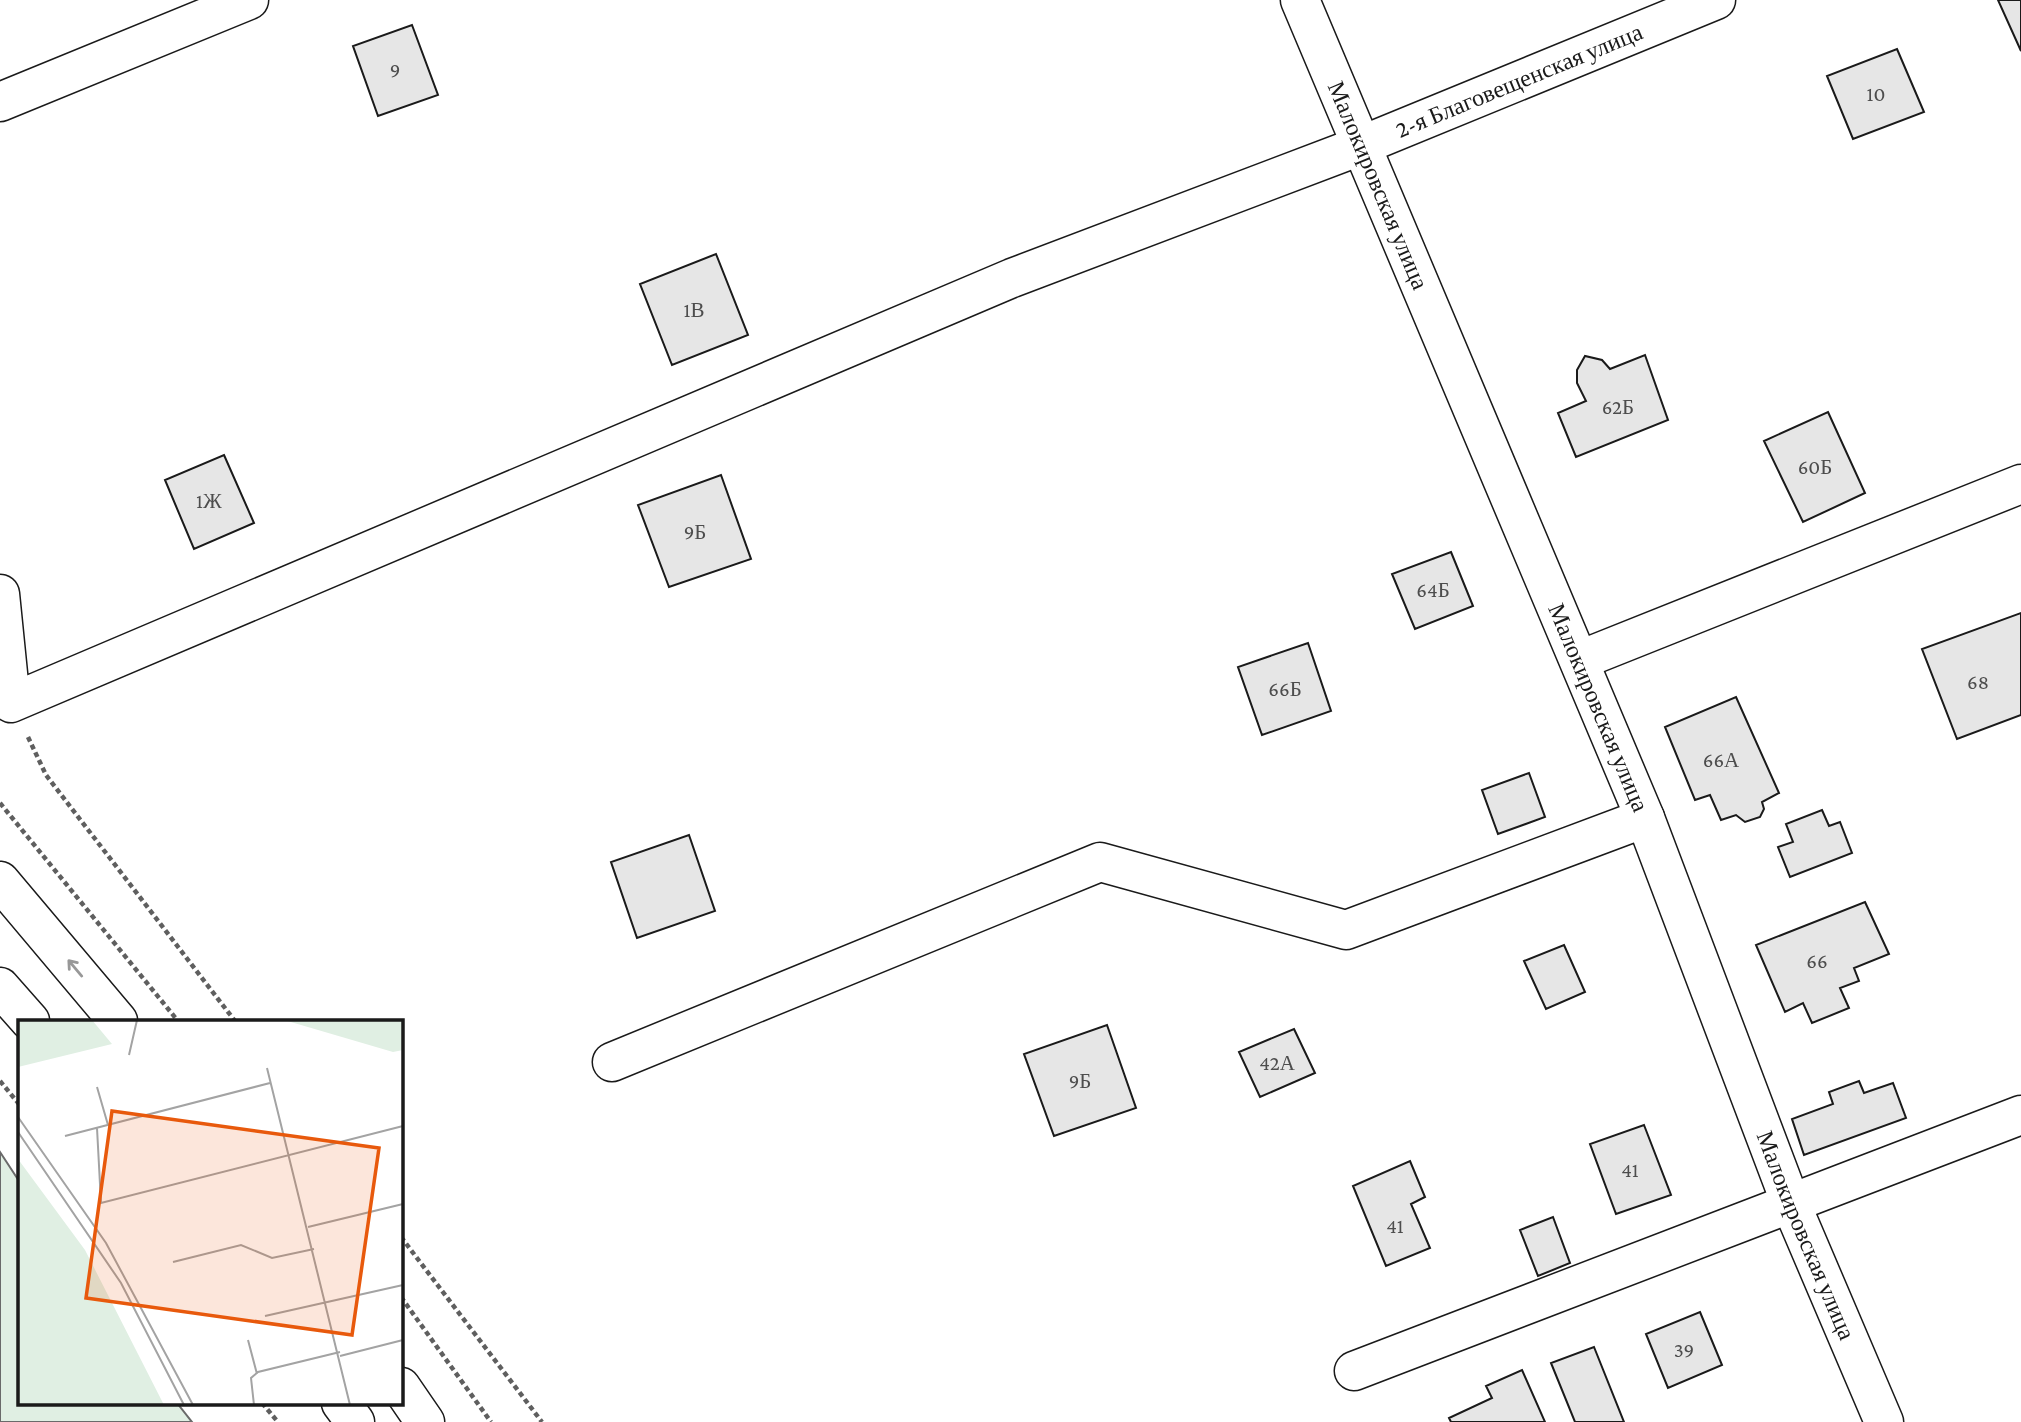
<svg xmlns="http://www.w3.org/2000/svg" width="2021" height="1422" viewBox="0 0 2021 1422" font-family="'Crimson Pro',serif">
<rect width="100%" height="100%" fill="#fff"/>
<!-- green -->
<path fill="#e0efe3" stroke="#6a6a6a" stroke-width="2" d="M0 1152 19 1181V1403H177L192 1422H0Z"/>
<!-- building -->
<path fill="#e6e6e6" stroke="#1a1a1a" stroke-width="2" d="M1998 0H2021V51Z
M412 25 438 95 378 116 353 46Z
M1897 49 1924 112 1853 139 1827 76Z
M716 254 748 335 672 365 640 284Z
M1645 355 1668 420 1576 457 1558 413 1586 401 1577 383V370L1585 356 1602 360 1610 369Z
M1828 412 1865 493 1803 522 1764 441Z
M224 455 254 523 194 549 165 480Z
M721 475 751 559 669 587 638 505Z
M1451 552 1473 606 1415 629 1392 574Z
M2021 613V715L1957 739 1922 649Z
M1308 643 1331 711 1262 735 1238 667Z
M1736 697 1779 793 1762 802 1764 809 1760 817 1745 822 1736 815 1721 820 1710 795 1695 800 1665 727Z
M1529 773 1545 817 1498 834 1482 790Z
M1822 810 1829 826 1840 822 1852 853 1790 877 1778 847 1793 842 1786 824Z
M689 835 715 911 637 938 611 862Z
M1865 902 1889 954 1854 968 1859 981 1840 988 1849 1008 1812 1023 1803 1003 1785 1012 1756 945Z
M1564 945 1585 992 1546 1009 1524 961Z
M1107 1025 1136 1108 1054 1136 1024 1054Z
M1294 1029 1315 1073 1260 1097 1239 1052Z
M1859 1081 1864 1093 1893 1083 1906 1118 1804 1155 1792 1119 1833 1104 1829 1092Z
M1644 1125 1671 1195 1616 1214 1590 1144Z
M1410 1161 1425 1197 1411 1204 1430 1248 1386 1266 1353 1186Z
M1553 1217 1570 1263 1538 1276 1520 1230Z
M1700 1312 1722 1365 1668 1388 1646 1334Z
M1594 1347 1624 1422H1575L1551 1363Z
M1522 1370 1545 1422H1451L1449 1418 1492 1398 1486 1386Z"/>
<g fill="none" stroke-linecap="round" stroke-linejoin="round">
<defs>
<g id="minor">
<path id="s1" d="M1300 0 1645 818 1791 1204 1884 1422"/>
<path d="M0 102 249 0"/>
<path id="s2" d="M0 594 11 703 1012 278 1360 146 1716 0"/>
<path d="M1580 660 2021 484"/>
<path d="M612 1062 1100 862 1346 930 1645 818"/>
<path d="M1354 1371 2021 1115"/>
</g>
<path id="major" d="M0 881 118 1021
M0 987 30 1021
M401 1387 425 1422
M341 1403 355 1422"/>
</defs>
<!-- minor casing -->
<use href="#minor" stroke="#1a1a1a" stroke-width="41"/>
<!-- major casing -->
<use href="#major" stroke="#1a1a1a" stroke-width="41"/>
<!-- path -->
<path stroke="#5f5f5f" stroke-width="4.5" stroke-dasharray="5 3.5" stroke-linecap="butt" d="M28 737 46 775 235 1021
M0 803 178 1021
M0 1081 19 1104
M401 1237 542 1422
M401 1297 491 1422
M262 1403 278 1422"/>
<!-- minor -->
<use href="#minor" stroke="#fff" stroke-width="38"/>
<!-- major -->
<use href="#major" stroke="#fff" stroke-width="38"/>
</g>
<!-- one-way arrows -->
<defs><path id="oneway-shaft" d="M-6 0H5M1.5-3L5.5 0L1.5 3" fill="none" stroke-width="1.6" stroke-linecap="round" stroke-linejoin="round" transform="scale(1.75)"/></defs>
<use stroke="#989898" href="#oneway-shaft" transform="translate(75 968) rotate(-130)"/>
<g text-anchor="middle" stroke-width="5" stroke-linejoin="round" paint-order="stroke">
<!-- number labels -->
<g font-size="21" fill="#4d4d4d">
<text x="395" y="77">9</text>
<text x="1876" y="101">10</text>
<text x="694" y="317">1В</text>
<text x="1618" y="414">62Б</text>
<text x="1815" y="474">60Б</text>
<text x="209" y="508">1Ж</text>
<text x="695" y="539">9Б</text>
<text x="1433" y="597">64Б</text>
<text x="1978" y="689">68</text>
<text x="1285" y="696">66Б</text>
<text x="1721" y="767">66А</text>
<text x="1817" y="968">66</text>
<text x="1277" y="1070">42А</text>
<text x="1080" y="1088">9Б</text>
<text x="1630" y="1177">41</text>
<text x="1395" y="1233">41</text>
<text x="1684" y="1357">39</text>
</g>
<!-- street labels -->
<g font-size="24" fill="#1a1a1a" stroke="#fff">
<text dy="8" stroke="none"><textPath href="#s2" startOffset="1741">2-я Благовещенская улица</textPath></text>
<text dy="8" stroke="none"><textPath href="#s1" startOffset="201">Малокировская улица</textPath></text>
<text dy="8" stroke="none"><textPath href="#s1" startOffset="768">Малокировская улица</textPath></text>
<text dy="8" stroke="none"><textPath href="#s1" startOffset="1335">Малокировская улица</textPath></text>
</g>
</g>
<!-- overview -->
<g transform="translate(18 1020)">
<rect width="385" height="385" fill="#fff"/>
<path d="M0 0H74L94 24 0 47ZM266 0H385V30L375 32ZM0 139 67 230 146 385H0Z" fill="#e0efe3"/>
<path fill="none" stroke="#a3a3a3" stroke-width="2" d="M111 35 119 0M249 48 332 385M79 67 90 105M0 97 88 223 175 385M79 108 83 183 385 106M0 112 103 263 166 385M47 116 252 63M290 207 385 184M155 242 223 225 254 238 296 229M247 296 385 265M230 320 239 354M322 336 385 320M236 385 233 358 240 352 322 332"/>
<path fill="#e8590c" fill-opacity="0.15" stroke="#e8590c" stroke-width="3.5" d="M94 91 361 128 334 315 68 278Z"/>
<rect width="385" height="385" fill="none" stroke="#1a1a1a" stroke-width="3.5"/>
</g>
</svg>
